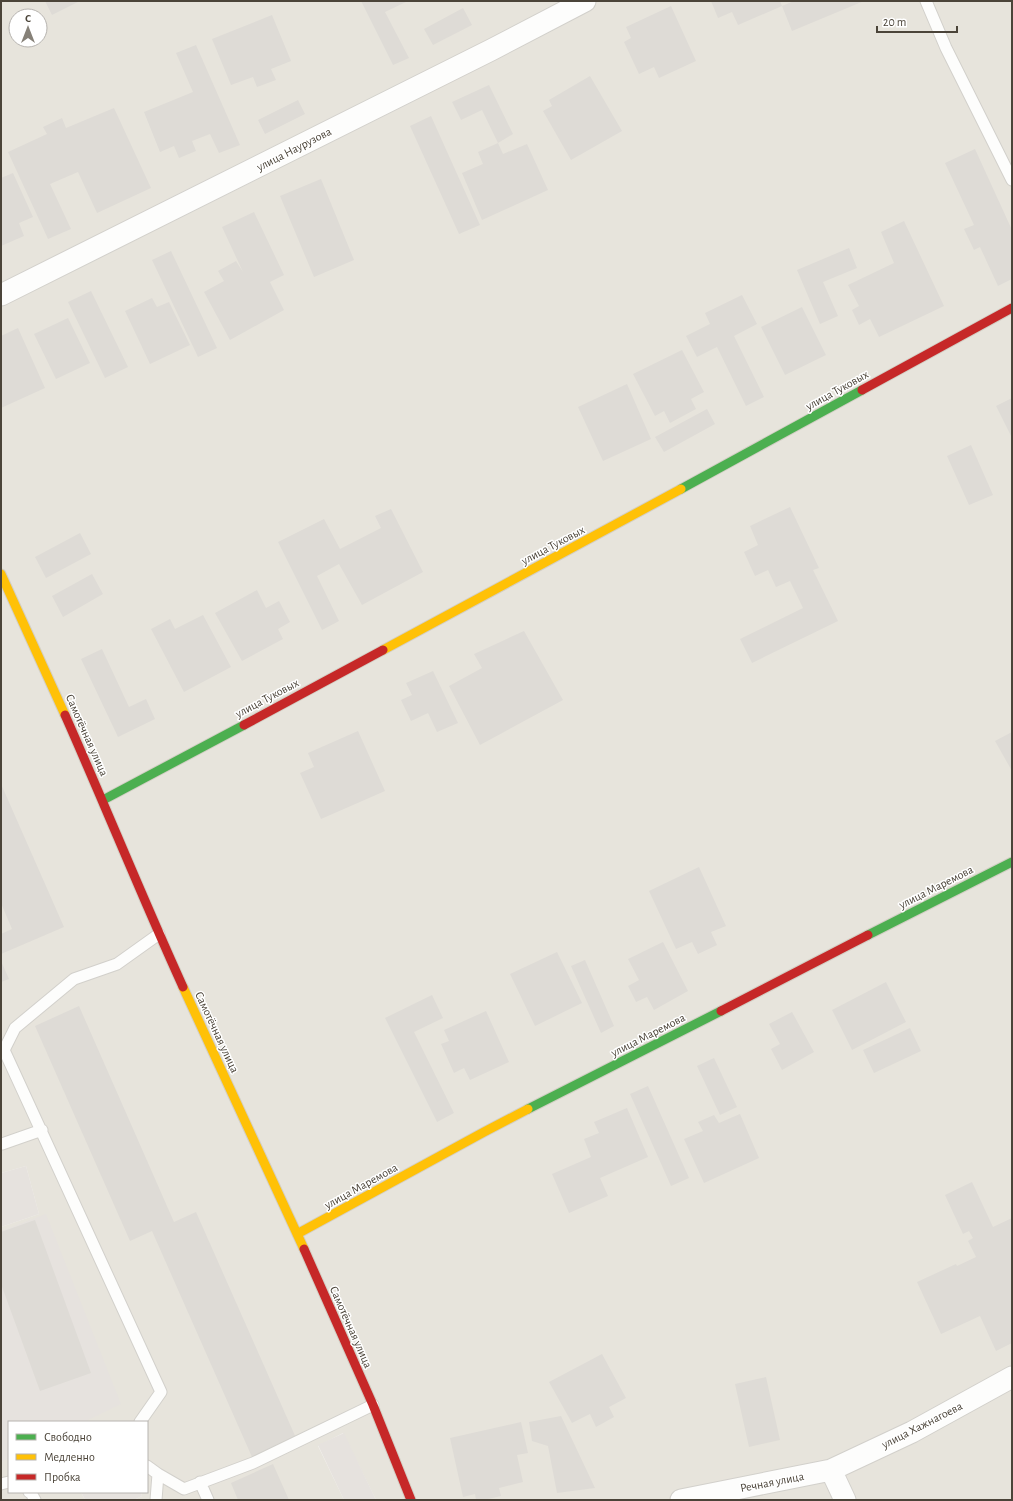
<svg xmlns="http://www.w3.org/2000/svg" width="1013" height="1501" viewBox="0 0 1013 1501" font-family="'Alegreya Sans',sans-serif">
<rect width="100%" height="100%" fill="#f4f2ee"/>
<!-- residential -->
<path fill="#e7e4dc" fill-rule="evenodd" d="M1 1H1012V1500H376L343 1433 318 1446 344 1500H134L142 1496 141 1492H147V1422H9V1492H81L85 1500H1V1227L39 1214 26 1166 1 1173ZM16 16H40V40H16Z"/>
<!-- industrial -->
<path fill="#e6e2de" d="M26 1166 39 1214 1 1227V1173Z
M46 1214 121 1404 84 1422H9V1458L1 1462V1231Z
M344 1433 376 1500H344L318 1445Z
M81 1492H141L142 1496 134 1500H85Z"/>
<!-- building -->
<path fill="#dedbd6" d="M45 1H80L52 15Z
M361 1H408L385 12 409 58 393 65Z
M711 1H780L782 6 738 25 732 12 718 18Z
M794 1H864L792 31 782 6Z
M671 6 696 61 659 78 654 67 639 74 624 42 631 38 626 27Z
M463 8 472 25 433 45 424 29Z
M272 15 291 61 271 69 276 80 257 87 253 77 231 85 212 39Z
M196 45 240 145 219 153 210 134 192 141 196 151 179 158 174 146 160 152 144 112 193 92 176 53Z
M590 76 622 131 571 160 543 111 552 106 549 100Z
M489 85 513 134 498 143 482 110 461 120 452 102Z
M298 100 305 114 265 134 258 120Z
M114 108 151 188 97 213 78 172 50 184 71 229 48 239 8 152 47 134 43 127 62 118 66 128Z
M431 116 480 225 459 234 410 126Z
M498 143 503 154 527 144 548 190 482 220 462 173 483 164 478 152Z
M975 149 1012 230V279L998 286 980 247 974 250 964 229 974 225 945 163Z
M13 173 33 217 19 223 24 236 1 246V178Z
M321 179 354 260 314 277 280 196Z
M254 212 284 275 270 282 284 310 230 340 204 292 224 281 218 271 236 261 243 272 222 227Z
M904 221 944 306 879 337 870 319 859 325 852 310 859 306 848 285 894 263 881 232Z
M849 248 857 268 823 282 838 316 820 324 797 270Z
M171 251 217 348 198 357 152 260Z
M91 291 128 367 105 378 68 302Z
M742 295 757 324 734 336 764 397 746 406 717 347 697 357 686 336 710 324 705 313Z
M152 298 157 307 169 302 190 345 150 364 125 311Z
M802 307 826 355 785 375 761 327Z
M68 318 90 363 56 379 34 334Z
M18 328 45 388 1 408V336Z
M682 350 704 392 691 399 696 409 670 423 664 411 655 416 633 374Z
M627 384 651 439 603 461 578 407Z
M1012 398V438L996 406Z
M707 409 715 424 664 452 655 437Z
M971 445 993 495 969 505 947 456Z
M790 507 819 568 813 570 838 621 752 663 740 639 803 608 790 581 776 587 768 570 755 576 744 552 758 545 750 526Z
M391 509 423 572 362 605 339 564 317 576 339 621 322 630 278 542 324 519 340 549 381 528 375 516Z
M80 533 91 554 46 578 35 557Z
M92 574 103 594 63 617 52 596Z
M257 590 266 608 279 601 290 622 278 629 283 639 242 661 215 613Z
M203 615 231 667 184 692 151 629 170 619 175 629Z
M524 631 563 700 480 745 449 686 482 668 474 654Z
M102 649 129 707 146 699 155 719 118 737 81 659Z
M433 671 458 723 437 732 428 713 411 721 401 700 412 695 406 683Z
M358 731 385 791 321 819 300 773 314 767 308 753Z
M1012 732V771L995 741Z
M1 784 64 927 1 954V934L12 929 1 903Z
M699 867 726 926 711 932 717 945 698 954 692 942 676 949 649 891Z
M663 942 688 991 654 1010 647 997 636 1002 628 986 639 980 628 959Z
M557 952 582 1003 535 1026 510 974Z
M585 960 614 1026 601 1033 571 966Z
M1 961 9 979 1 982Z
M886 982 906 1022 852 1050 832 1010Z
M432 995 443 1018 414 1032 454 1113 437 1122 385 1018Z
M79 1006 174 1222 196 1212 296 1438 252 1457 152 1231 130 1241 35 1026Z
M486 1011 509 1062 470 1080 464 1068 454 1073 441 1044 449 1041 444 1030Z
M792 1012 814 1052 782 1070 771 1049 780 1044 769 1024Z
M910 1028 921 1051 874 1073 863 1050Z
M714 1058 737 1107 720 1115 697 1066Z
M648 1086 689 1178 671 1186 630 1094Z
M627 1108 648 1157 600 1178 608 1196 569 1213 552 1174 591 1157 584 1139 599 1133 594 1122Z
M740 1114 759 1158 704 1183 684 1139 703 1131 698 1122 714 1115 719 1123Z
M972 1182 993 1227 1012 1218V1343L996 1351 980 1316 941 1334 917 1282 956 1264 957 1266 976 1257 968 1241 973 1238 969 1231 963 1234 945 1195Z
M35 1220 91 1373 40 1391 1 1284V1232Z
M602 1354 626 1398 609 1407 614 1417 596 1427 590 1414 572 1423 549 1382Z
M766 1377 780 1440 749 1447 735 1384Z
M561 1416 595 1488 557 1493 548 1446 532 1441 529 1422Z
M521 1422 528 1453 517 1455 523 1482 499 1488 501 1496 484 1500H476L475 1494 463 1497 450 1438Z
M273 1464 289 1500H238L231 1483Z"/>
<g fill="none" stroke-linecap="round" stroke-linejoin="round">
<defs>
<path id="lane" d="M926 1 946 48 1012 180
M4 1050 15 1028 74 979 117 964 159 934
M1 1052 4 1050 161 1392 140 1422
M2 1144 42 1130
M147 1466 158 1474 156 1500
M158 1474 184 1489 253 1463 373 1405
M200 1482 208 1500
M1 1484 9 1482
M29 1492 31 1493 35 1500"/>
<path id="street" d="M1 295 491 50 585 1
M831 1470 912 1432 1012 1377
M681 1500 831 1470 845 1500"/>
<path id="fast" d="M681 489 862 390
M103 800 244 725
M868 935 1012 862
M528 1109 721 1011"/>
<path id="slow" d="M1 574 65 715
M383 650 681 489
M183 987 304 1249
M297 1234 484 1132 528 1109"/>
<path id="jam" d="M862 390 1012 308
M65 715C105 805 142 897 183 987
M244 725 383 650
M721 1011 868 935
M304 1249 373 1405 411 1500"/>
</defs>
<!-- lane casing -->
<use href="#lane" stroke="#d2d0cb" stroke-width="13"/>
<!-- street casing -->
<use href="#street" stroke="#d2d0cb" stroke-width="23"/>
<!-- fast casing -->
<use href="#fast" stroke="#d3cfc5" stroke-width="11"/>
<!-- slow casing -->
<use href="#slow" stroke="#d3cfc5" stroke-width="11"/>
<!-- jam casing -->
<use href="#jam" stroke="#d3cfc5" stroke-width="11"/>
<!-- lane -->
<use href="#lane" stroke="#fdfdfc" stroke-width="11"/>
<!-- street -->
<use href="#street" stroke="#fdfdfc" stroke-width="21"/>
<!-- fast -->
<use href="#fast" stroke="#4caf50" stroke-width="9"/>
<!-- slow -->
<use href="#slow" stroke="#ffc107" stroke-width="9"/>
<!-- jam -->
<use href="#jam" stroke="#c62828" stroke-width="9"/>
</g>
<g text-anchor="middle" stroke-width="3" stroke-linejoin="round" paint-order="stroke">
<!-- street labels -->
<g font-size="12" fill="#4b4439" stroke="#fff">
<text transform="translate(294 149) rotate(-27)" y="4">улица Наурузова</text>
<text transform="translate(837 390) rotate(-29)" y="4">улица Туковых</text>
<text transform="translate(553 545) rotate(-28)" y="4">улица Туковых</text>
<text transform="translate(267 698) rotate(-28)" y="4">улица Туковых</text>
<text transform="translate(87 735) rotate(66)" y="4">Самотёчная улица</text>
<text transform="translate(936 887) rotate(-27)" y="4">улица Маремова</text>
<text transform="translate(217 1032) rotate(65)" y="4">Самотёчная улица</text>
<text transform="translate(648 1035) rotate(-27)" y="4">улица Маремова</text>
<text transform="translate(361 1186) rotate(-29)" y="4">улица Маремова</text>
<text transform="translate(351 1327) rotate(66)" y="4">Самотёчная улица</text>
<text transform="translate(922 1425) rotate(-27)" y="4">улица Хажнагоева</text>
<text transform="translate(772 1482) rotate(-11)" y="4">Речная улица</text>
</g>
</g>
<!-- border -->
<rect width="1013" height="1501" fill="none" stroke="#4b4439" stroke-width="4"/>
<!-- legend -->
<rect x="8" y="1421" width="140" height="72" fill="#ffffff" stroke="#b7b4b0"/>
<rect x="16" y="1434" width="20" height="6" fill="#4caf50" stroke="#b7b4b0"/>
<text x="44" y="1441" font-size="12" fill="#4b4439">Свободно</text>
<rect x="16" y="1454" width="20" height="6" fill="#ffc107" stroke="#b7b4b0"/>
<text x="44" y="1461" font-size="12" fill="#4b4439">Медленно</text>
<rect x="16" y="1474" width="20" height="6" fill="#c62828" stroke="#b7b4b0"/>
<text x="44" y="1481" font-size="12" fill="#4b4439">Пробка</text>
<!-- north arrow -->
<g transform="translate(28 28)"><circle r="19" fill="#ffffff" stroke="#b7b4b0"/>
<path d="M0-3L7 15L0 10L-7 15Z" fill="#868178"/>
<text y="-6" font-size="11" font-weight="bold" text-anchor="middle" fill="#4b4439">С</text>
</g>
<!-- scale -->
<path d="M877 26v6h80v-6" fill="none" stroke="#4b4439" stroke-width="2"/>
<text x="883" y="26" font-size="12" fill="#4b4439" stroke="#ffffff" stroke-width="3" paint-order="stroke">20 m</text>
</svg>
